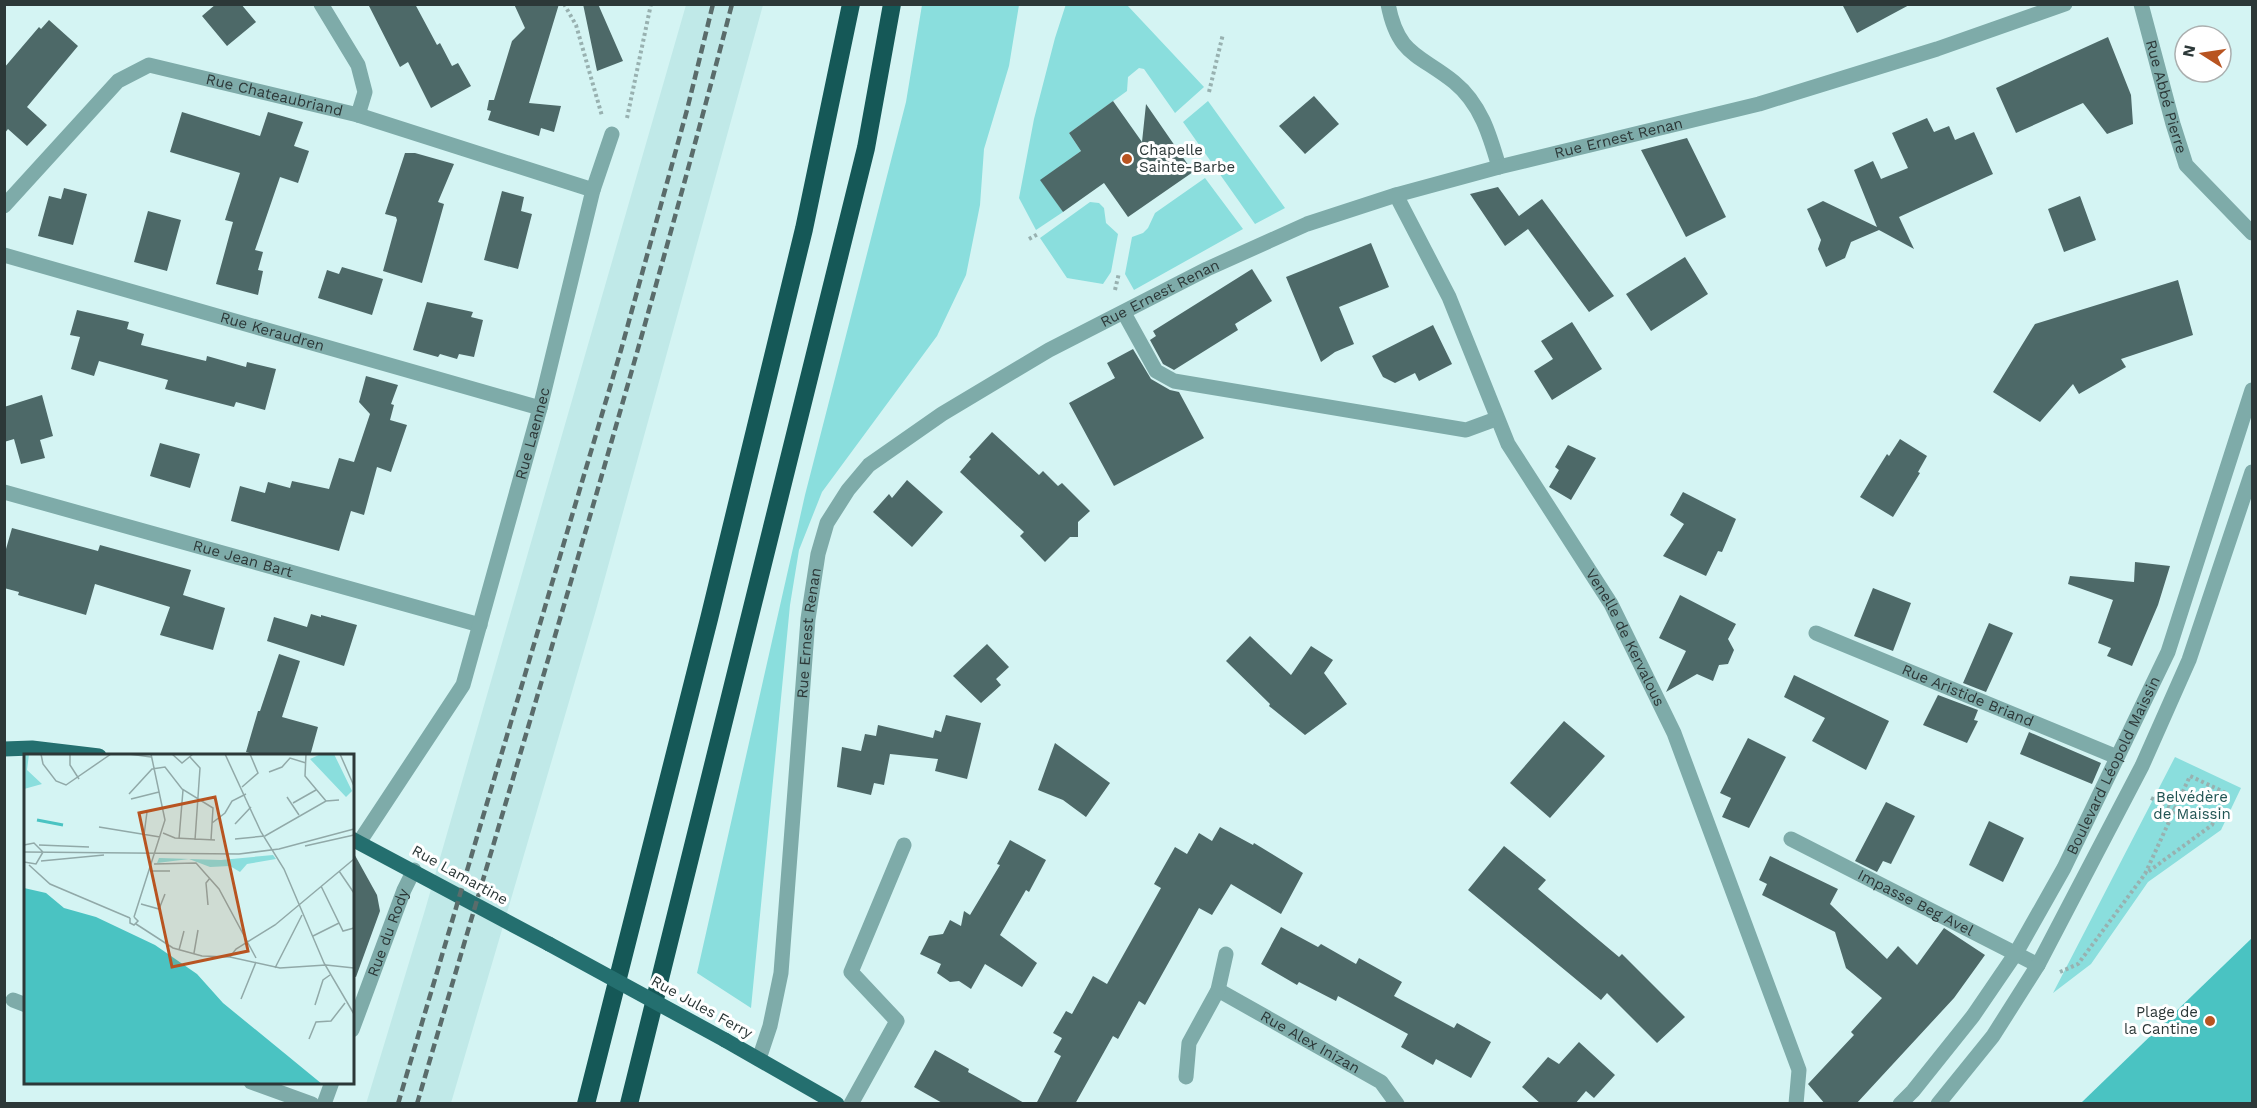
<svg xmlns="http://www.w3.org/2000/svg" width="2257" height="1108" viewBox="0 0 2257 1108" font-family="'Work Sans',sans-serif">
<rect width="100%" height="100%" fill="#d4f4f3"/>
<!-- built -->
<path fill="#c0e9e8" d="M686 5H763L596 610 451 1103 366 1104 425 910Z"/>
<!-- green -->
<path fill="#8adedd" d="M1066 4 1127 5 1204 87 1175 113 1144 69 1139 68 1128 77 1127 91 1069 133 1081 151 1041 180 1063 212 1036 230 1019 198 1034 119 1055 38Z
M922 5H1019L1009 66 984 149 980 205 966 275 937 336 822 492 799 550 790 605 751 1008 697 973 805 495 906 102Z
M1208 101 1285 208 1255 224 1183 122Z
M1205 178 1243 229 1134 290 1125 274 1132 237 1143 233 1148 228 1155 213Z
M1090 202 1099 203 1104 208 1106 223 1118 234 1111 272 1103 284 1067 278 1040 238Z
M2175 757 2241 788 2221 830 2148 882 2091 964 2053 993Z"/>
<!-- water -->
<path fill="#4ac3c2" d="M2252 938V1103H2081Z"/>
<!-- building -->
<path fill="#4d6968" d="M216 4H241L256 22 227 46 202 16Z
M368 4H415L437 45 440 43 452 66 458 63 471 86 431 108 408 62 400 67Z
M514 4H559L529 103 561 106 554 132 541 128 539 136 488 120 491 111 487 110 489 100H494L512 41 525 28Z
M583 4H598L623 61 597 71Z
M1842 4H1911L1857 33Z
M49 20 78 46 27 107 47 125 27 146 8 129 4 134V68L39 27 41 29Z
M2108 37 2131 95 2133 124 2107 134 2083 103 2016 133 1996 88Z
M1314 96 1339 124 1305 154 1279 126Z
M1113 101 1142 142 1146 104 1193 172 1128 217 1104 183 1063 212 1040 180 1081 151 1069 133Z
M182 112 260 136 268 112 303 122 294 146 309 151 298 183 280 177 255 250 263 252 258 270 263 271 258 295 216 284 233 222 225 220 240 173 170 152Z
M1927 118 1934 132 1949 126 1955 140 1974 132 1993 174 1899 217 1914 249 1879 230 1851 242 1845 258 1826 267 1818 249 1821 240 1807 209 1823 201 1877 227 1854 170 1873 161 1881 179 1908 168 1892 133Z
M1687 138 1726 217 1686 237 1641 150Z
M405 153H415L454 164 438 202 444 204 422 283 383 271 397 220 396 217 385 214Z
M1498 187 1519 216 1542 199 1614 296 1589 312 1528 229 1505 246 1470 194Z
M64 188 87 194 73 245 38 236 49 196 61 199Z
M502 191 524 197 521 211 532 214 518 269 484 260Z
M2080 196 2096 240 2064 252 2048 209Z
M148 211 181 220 167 271 134 262Z
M1371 243 1389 287 1339 307 1354 344 1335 352 1321 362 1286 277Z
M1685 257 1708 294 1651 331 1626 294Z
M342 267 383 279 372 315 318 298 327 270 339 274Z
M1252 269 1272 301 1235 324 1238 330 1174 370 1163 364 1150 340 1156 336 1153 331Z
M2178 280 2193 335 2121 359 2126 367 2079 394 2073 384 2040 422 1993 392 2035 324Z
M427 302 473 312 471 317 483 320 474 357 459 354 457 359 440 354 438 357 413 350Z
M77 310 129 322 127 329 144 334 141 345 206 361 207 356 246 367 247 362 276 369 265 410 236 402 234 407 165 389 168 380 99 361 94 376 71 369 80 337 70 335Z
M1572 322 1602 369 1552 400 1534 371 1553 359 1541 341Z
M1433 325 1452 364 1419 381 1415 373 1395 383 1383 377 1372 356Z
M1133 349 1151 379 1170 390 1179 392 1204 438 1114 486 1069 403 1115 378 1107 363Z
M366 376 398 385 391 404 394 405 390 420 407 425 391 472 377 467 364 515 351 511 339 551 231 521 240 486 265 493 268 482 290 488 292 481 329 489 339 458 354 462 370 414 359 402Z
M42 395 53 436 40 440 45 458 21 464 14 439 4 442V407Z
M992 432 1039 475 1043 471 1058 486 1062 483 1090 511 1078 522V537H1070L1045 562 1020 536 1024 532 960 472 971 459 969 457Z
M1900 439 1927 456 1918 472 1920 473 1893 517 1860 497 1887 454 1889 456Z
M160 443 200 454 190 488 150 476Z
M1568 445 1596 458 1571 500 1549 487 1559 470 1555 467Z
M907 480 943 512 912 547 873 512 889 494 892 498Z
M1683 492 1736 519 1722 552 1718 551 1706 576 1663 556 1684 524 1670 515Z
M12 528 98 551 100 545 191 570 183 595 225 608 213 650 160 635 170 607 95 584 86 615 18 595 19 592 4 588V556Z
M2135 562 2170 566 2158 605 2132 666 2107 656 2111 648 2098 643 2113 600 2068 584 2070 576 2134 582Z
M1873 588 1911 603 1893 651 1854 636Z
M1680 595 1736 624 1728 639 1734 650 1728 664 1719 665 1713 681 1697 674 1666 692 1686 651 1659 638Z
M311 614 321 617V615L357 625 344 666 267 641 274 617 307 627Z
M1989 623 2013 633 1986 692 1963 683Z
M1250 636 1291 675 1311 646 1333 660 1324 673 1347 704 1305 735 1269 706 1270 704 1226 661Z
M987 644 1009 667 996 679 1001 685 981 703 953 676Z
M279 654 300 661 282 717 318 727 310 756H260L246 752 258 711H260Z
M1794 675 1889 721 1866 770 1812 741 1825 718 1784 697Z
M1938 695 1978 710 1974 720 1978 721 1967 743 1923 725Z
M946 715 981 723 967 779 935 771 938 759 890 754 884 785 874 783 871 795 837 787 842 747 861 751 865 734 876 736 878 725 933 738 935 730 941 732Z
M1564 721 1605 756 1550 818 1510 783Z
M2029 732 2101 763 2092 784 2020 754Z
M1748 738 1786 757 1749 828 1722 817 1731 798 1720 793Z
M1055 743 1110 783 1086 817 1063 800 1038 790Z
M1886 802 1915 816 1891 864 1883 861 1877 872 1855 861Z
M1989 821 2024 838 2003 882 1969 865Z
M1220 827 1253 845 1254 843 1303 873 1281 914 1231 884 1212 915 1199 908 1145 1005 1139 1001 1118 1039 1113 1036 1075 1104H1036L1061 1056 1054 1052 1062 1038 1053 1033 1066 1011 1072 1014 1093 976 1107 984 1161 888 1154 884 1175 847 1187 854 1199 833 1212 841Z
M1010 840 1046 860 1029 892 1026 890 1000 935 1037 963 1022 987 985 964 971 989 959 981 950 982 937 973 941 964 920 954 929 936 943 934 950 920 961 926 964 911 970 915 1000 865 997 864Z
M1504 846 1546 880 1538 889 1619 957 1622 954 1685 1017 1657 1043 1607 993 1601 1000 1468 890Z
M352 850 377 895 380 911 356 977 352 976Z
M1770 856 1838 889 1830 904 1887 959 1898 946 1917 965 1944 928 1985 955 1954 998 1856 1104H1825L1808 1084 1854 1035 1851 1032 1882 998 1846 968 1835 932 1762 895 1767 884 1759 880Z
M1281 927 1318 947 1321 944 1356 964 1359 958 1402 982 1394 996 1454 1028 1457 1023 1491 1042 1471 1078 1436 1059 1433 1065 1401 1047 1408 1034 1338 996 1336 1001 1299 982 1297 985 1261 964Z
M1579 1042 1615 1075 1594 1098 1586 1091 1575 1104H1541L1522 1087 1548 1057 1559 1064Z
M935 1050 969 1069 968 1072 1026 1104H944L914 1087Z"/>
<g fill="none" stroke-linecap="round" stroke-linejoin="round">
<!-- path -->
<path stroke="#98b1b0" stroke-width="4" stroke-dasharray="3 3" stroke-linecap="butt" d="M564 4 576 25 602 116
M1209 92 1223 34
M627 118 651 4
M1029 239 1038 234
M1115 290 1119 273
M2151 798 2174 809
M2060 972 2078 964 2145 874 2190 776 2226 793 2212 825 2145 874"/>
<!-- minor -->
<g stroke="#7eaba9" stroke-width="15">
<path d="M321 4 358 65 365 92 358 115"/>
<path d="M1388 4C1398 56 1419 54 1454 82 1481 104 1490 136 1499 167"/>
<path id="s1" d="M2141 4 2173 124 2186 165 2252 233"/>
<path id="s2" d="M1396 195 1449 297 1508 444 1611 604 1674 733 1799 1070 1796 1104"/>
<path id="s3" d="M4 206 118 81 149 65 358 115 593 190"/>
<path id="s4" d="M4 255 540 408"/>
<path d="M1124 313 1156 371 1174 381 1466 430 1496 419"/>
<path id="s5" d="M4 492 480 625"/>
<path id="s6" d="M1816 633 2117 757"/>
<path id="s7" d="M1791 839 2038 965"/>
<path id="s8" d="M360 841 463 685 540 408 593 190 612 134"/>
<path id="s9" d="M1218 990 1381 1082 1397 1104"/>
<path d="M13 1000 26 1005"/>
<path id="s10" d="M352 1030 404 890 414 870"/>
<path id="s11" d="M759 1059 770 1026 781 973 808 619 818 554 827 523 848 490 869 465 942 414 1049 350 1207 269 1307 224 1396 195 1499 167 1759 104 1937 49 2065 4"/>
<path d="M1186 1077 1189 1043 1218 990 1226 954"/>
<path d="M251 1082 312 1104"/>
<path d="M324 1104 332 1082"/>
<path d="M851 1104 897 1021 851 972 904 845"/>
<path id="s12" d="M1900 1104 1913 1091 1973 1016 2016 953 2064 868 2168 652 2252 390"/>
<path d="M1938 1104 1993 1036 2038 965 2142 766 2189 660 2252 472"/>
</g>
<!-- major -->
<path stroke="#246f6f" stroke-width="15" d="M4 749 32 748 99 756
M352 839 549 944
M725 1040 837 1104"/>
<!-- highway -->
<path stroke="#155857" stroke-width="18" d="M586 1104 709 619 804 229 851 4
M629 1104 866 148 892 4"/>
<!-- rail -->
<path stroke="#5a6c6b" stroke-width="4.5" stroke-dasharray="9 4.5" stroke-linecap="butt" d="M398 1104 621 350 687 110 713 4
M417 1104C524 738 636 373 732 4"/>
<!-- major-bridge -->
<path stroke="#246f6f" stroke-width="15" d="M549 944 725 1040"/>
</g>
<!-- markers -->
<g fill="#b85421" stroke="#fff" stroke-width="2">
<circle cx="1127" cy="159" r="6"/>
<circle cx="2210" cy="1021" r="6"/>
</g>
<g text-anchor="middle" stroke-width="6" stroke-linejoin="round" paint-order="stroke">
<!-- street labels -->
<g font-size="15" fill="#2c3838" stroke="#fff">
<text dy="5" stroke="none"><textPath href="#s3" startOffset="333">Rue Chateaubriand</textPath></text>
<text dy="5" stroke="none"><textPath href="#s1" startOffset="96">Rue Abbé Pierre</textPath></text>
<text dy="5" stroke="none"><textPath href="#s11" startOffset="1438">Rue Ernest Renan</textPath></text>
<text dy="5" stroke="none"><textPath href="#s11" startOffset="952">Rue Ernest Renan</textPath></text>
<text dy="5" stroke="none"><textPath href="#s4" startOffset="279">Rue Keraudren</textPath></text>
<text dy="5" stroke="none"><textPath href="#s8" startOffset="448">Rue Laennec</textPath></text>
<text dy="5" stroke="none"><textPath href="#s5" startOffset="248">Rue Jean Bart</textPath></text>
<text dy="5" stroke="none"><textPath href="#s11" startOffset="430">Rue Ernest Renan</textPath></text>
<text dy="5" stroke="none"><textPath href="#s2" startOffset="500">Venelle de Kervalous</textPath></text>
<text dy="5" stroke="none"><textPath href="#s6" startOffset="164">Rue Aristide Briand</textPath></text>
<text dy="5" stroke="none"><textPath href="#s12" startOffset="402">Boulevard Léopold Maissin</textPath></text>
<text transform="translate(460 875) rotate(29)" y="5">Rue Lamartine</text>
<text dy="5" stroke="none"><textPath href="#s7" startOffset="140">Impasse Beg Avel</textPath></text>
<text dy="5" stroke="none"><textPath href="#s10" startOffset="104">Rue du Rody</textPath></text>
<text transform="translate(702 1007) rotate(29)" y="5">Rue Jules Ferry</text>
<text dy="5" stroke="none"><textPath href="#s9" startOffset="106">Rue Alex Inizan</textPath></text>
</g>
<!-- poi labels -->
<g font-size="15" fill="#2c3838" stroke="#fff" text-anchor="start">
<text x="1139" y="155">Chapelle<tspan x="1139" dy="17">Sainte-Barbe</tspan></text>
<text x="2198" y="1017" text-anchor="end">Plage de<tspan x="2198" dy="17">la Cantine</tspan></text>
</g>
<!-- park labels -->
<g font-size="15" fill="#215554" stroke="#fff">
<text x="2192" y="802">Belvédère<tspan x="2192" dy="17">de Maissin</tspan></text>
</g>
</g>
<!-- overview -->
<g transform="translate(24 754)">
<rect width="330" height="330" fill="#d4f4f3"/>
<path d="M0 0H5L3 16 18 30 0 35ZM297 0H310L328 37 322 43 286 5ZM249 101 252 105 223 110 216 118 206 112 186 113 165 105 133 109 135 104 197 106Z" fill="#8adedd"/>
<path d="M0 134 22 139 40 154 72 163 131 191 173 220 199 249 298 330H0Z" fill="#4ac3c2"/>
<path fill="none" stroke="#4ac3c2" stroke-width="3" d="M13 66 39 71"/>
<path fill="none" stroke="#91a9a8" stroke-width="1.5" d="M17 0 19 10 32 27 42 31 87 0M46 0V11L55 25M105 0 127 3M148 0 158 9 169 0M201 0 237 78 260 115 300 209 330 260M282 0 281 22 302 47M316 0 330 32M166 3 176 14 171 86M245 18 258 13 266 4 282 9M218 33 234 19 226 0M105 40 128 15 141 13 158 35 189 54 187 86M263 43 275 61M107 45 135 38M269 49 292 36M188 69 201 59 208 47 222 40M211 70 227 53M75 73 136 83M139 79 151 84 191 86M120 81 123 58M155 85 159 36M211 85 241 82 302 47 315 46M0 91 10 89 19 98 12 110 0 108M15 91 65 93M281 92 330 81M0 98 215 100 255 95 330 75M17 107 80 101M130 110 172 109 195 135 232 204M5 111 26 130 106 164M127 117H146M315 117 330 139M297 132 319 177 330 174M117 150 135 155 141 140M184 151 182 129 186 124M110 163 141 66 127 0M106 164V169L110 171 114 167 110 163M112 170 149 194 178 202 206 203 256 214 302 211 330 214M289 182 315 169M155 196 160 177M170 199 174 176M206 203 212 195 251 171 330 105M251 214 278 161M217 245 232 208M291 251 299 226 306 221M285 285 292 268 307 267 321 249"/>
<path fill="#b85421" fill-opacity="0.15" stroke="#b85421" stroke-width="3" d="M191 43 224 197 148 213 115 59Z"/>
<rect width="330" height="330" fill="none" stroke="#2c3838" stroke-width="3"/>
</g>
<!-- border -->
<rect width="2257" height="1108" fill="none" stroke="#2c3838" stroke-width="12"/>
<!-- north arrow -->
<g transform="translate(2203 54) rotate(282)"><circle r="28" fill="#ffffff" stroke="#abafaf" stroke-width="1.5"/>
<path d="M0-4.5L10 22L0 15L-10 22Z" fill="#b85421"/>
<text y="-9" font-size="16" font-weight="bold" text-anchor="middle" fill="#2c3838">N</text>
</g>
</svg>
